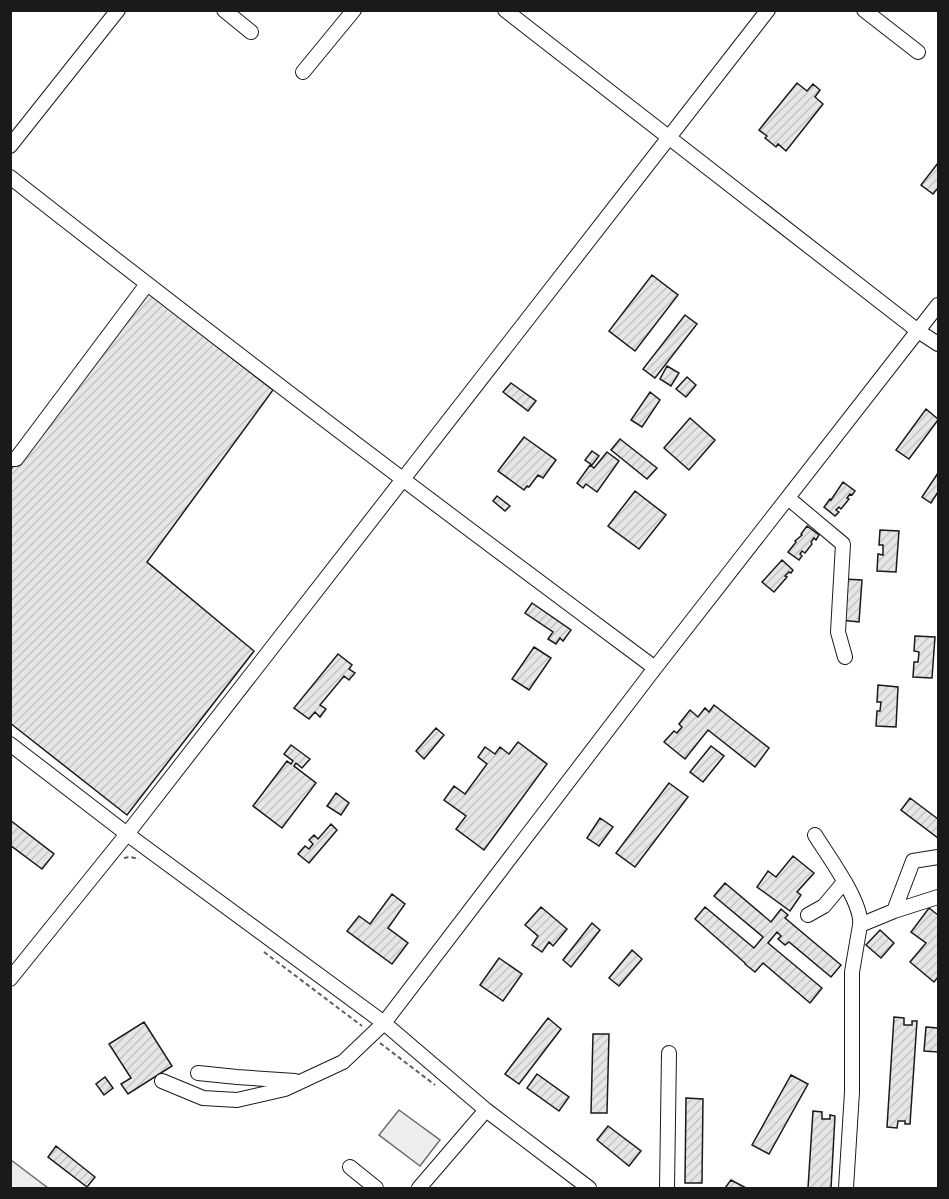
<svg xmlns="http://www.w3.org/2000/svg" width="949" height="1199" viewBox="0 0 949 1199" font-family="Overpass,sans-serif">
<defs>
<pattern id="building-hatch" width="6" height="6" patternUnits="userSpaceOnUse" patternTransform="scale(1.5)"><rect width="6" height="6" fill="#e6e6e6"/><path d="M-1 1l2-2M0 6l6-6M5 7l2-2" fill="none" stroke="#c5c5c5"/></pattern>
</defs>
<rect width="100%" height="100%" fill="#fff"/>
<!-- built -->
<path fill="#ededed" stroke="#6a6a6a" stroke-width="1.5" d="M399 1110 440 1140 420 1166 379 1135Z
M11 1160 48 1188H11Z"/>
<!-- building -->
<path fill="url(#building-hatch)" stroke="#1a1a1a" stroke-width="1.5" d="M797 83 807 91 813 84 820 90 815 97 823 104 786 151 778 144 776 147 765 138 767 136 759 130Z
M938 163V188L933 194 921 185Z
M652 275 678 295 635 351 609 331Z
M146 291 273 390 147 562 254 651 127 815 10 723V472L16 459Z
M685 315 697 324 655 378 643 369Z
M667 366 679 373 671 386 660 379Z
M687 377 696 385 686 397 676 389Z
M511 383 536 401 528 411 503 392Z
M650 392 660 400 642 427 631 420Z
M926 409 938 419V420L909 459 896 450Z
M690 418 715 440 689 470 664 448Z
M524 437 556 460 543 478 538 475 529 487 527 486 524 490 498 471Z
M620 439 657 468 647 479 611 450Z
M592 451 599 456 592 465 585 460Z
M607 452 619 461 597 492 586 484 583 488 577 483 590 465 594 468Z
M938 473V492L931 503 922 497Z
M843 482 855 491 852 495 850 494 847 498 849 499 841 509 839 507 836 510 839 512 835 516 824 507 830 499 831 500Z
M635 491 666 515 639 549 608 526Z
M497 496 510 506 505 511 493 501Z
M807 526 819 535 816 540 814 538 811 542 812 544 805 553 802 551 800 554 802 556 799 560 788 552 796 542 795 541 802 535 801 534Z
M880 530 899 531 896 572 877 571 878 554 883 555V545H879Z
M782 560 793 570 791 573 789 572 785 576 787 577 774 592 762 582Z
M843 579 862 580 859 622 840 620Z
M532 603 571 630 563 641 560 638 556 644 548 639 553 632 525 613Z
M915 636 935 637 932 678 913 677 914 662H918L919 652 914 651Z
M534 647 551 658 529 690 512 679Z
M338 654 352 665 349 669 355 673 349 680 344 676 320 705 326 709 320 717 315 712 309 719 294 708Z
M878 685 898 687 896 727 876 726 877 711H880L881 702H877Z
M714 705 769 748 755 767 708 730 685 759 664 742 674 731 677 733 682 727 679 724 690 710 698 717 705 708 709 712Z
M436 728 444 735 424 759 416 751Z
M518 742 547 764 484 850 456 829 466 816 444 800 454 786 465 794 487 764 478 757 485 747 495 754 500 747 509 754Z
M291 745 310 759 302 768 296 763 294 766 316 783 282 828 253 806 287 761 291 764 293 761 284 754Z
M711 746 724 756 703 782 690 772Z
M669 783 688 797 635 867 616 853Z
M336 793 349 803 341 815 327 806Z
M910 798 938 819V838L901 810Z
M600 818 613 827 599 846 587 838Z
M10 820 54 854 42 869 10 845Z
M331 824 337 830 309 863 298 854 305 846 309 849 313 844 309 840 314 835 318 839Z
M793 856 814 873 797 892 801 895 790 911 757 887 768 871 776 877Z
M725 883 771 922 781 909 788 915 785 918 841 965 831 977 789 942 785 945 778 939 781 936 777 932 768 943 822 988 810 1003 763 963 755 972 745 964V963L695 919 705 907 754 948 763 937 714 896Z
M392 894 405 904 388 928 408 943 392 964 347 931 359 916 370 924Z
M541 907 567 929 553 946 549 942 542 952 532 945 538 936 525 925Z
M929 908 938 915V977L934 982 910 962 926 943 911 932Z
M592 923 600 930 571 967 563 960Z
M880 930 894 943 881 958 866 945Z
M632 950 642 959 619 986 609 978Z
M499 958 522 974 503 1001 480 985Z
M894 1017 904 1018V1025H912V1021H917L910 1124H905V1121H898L897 1128 887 1127Z
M548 1018 561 1029 519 1084 505 1074Z
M144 1022 172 1066 128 1094 121 1084 131 1078 109 1044Z
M926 1027 938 1028V1052L924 1051Z
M593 1034H609L607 1113H591Z
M537 1074 569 1097 559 1111 527 1088Z
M791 1075 808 1084 769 1154 752 1145Z
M105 1077 113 1088 104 1095 96 1084Z
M686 1098 703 1099 702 1183H685Z
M813 1111 822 1112V1119H830V1115L835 1116 831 1188H808Z
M608 1126 641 1151 629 1166 597 1140Z
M56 1146 95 1177 87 1187 48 1157Z
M731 1180 746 1188H725Z"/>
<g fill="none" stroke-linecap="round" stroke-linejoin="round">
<defs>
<path id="minor" d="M224 10 251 32
M505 10 918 331 938 344
M864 10 918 52
M303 72 354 10
M10 146 118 10
M10 177C223 344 438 507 655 668
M10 459H16L147 284
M788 498 843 544 838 632 845 657
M10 744 127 834 384 1023 486 1110 589 1188
M815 835C828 856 863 903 860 925
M894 911 938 897
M808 915 824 906 844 882
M10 979 127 834 768 10
M198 1073 237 1077 295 1081
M162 1081 203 1098 237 1100 285 1089 343 1062 384 1023 655 668 938 305
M350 1167 376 1188
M419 1188 486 1110
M667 1188 669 1053
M846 1188 852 1092V972L860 925 894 911 913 861 938 857"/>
</defs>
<!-- minor casing -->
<use href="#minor" stroke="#1a1a1a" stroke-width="16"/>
<!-- path -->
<path stroke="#5f5f5f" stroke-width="2" stroke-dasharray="4.5 3" stroke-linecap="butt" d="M124 858 130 857 139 859
M264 952 362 1026
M380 1043 435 1085"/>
<!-- minor -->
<use href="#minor" stroke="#fff" stroke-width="14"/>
</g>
<!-- border -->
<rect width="949" height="1199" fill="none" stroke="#1a1a1a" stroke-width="24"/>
</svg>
